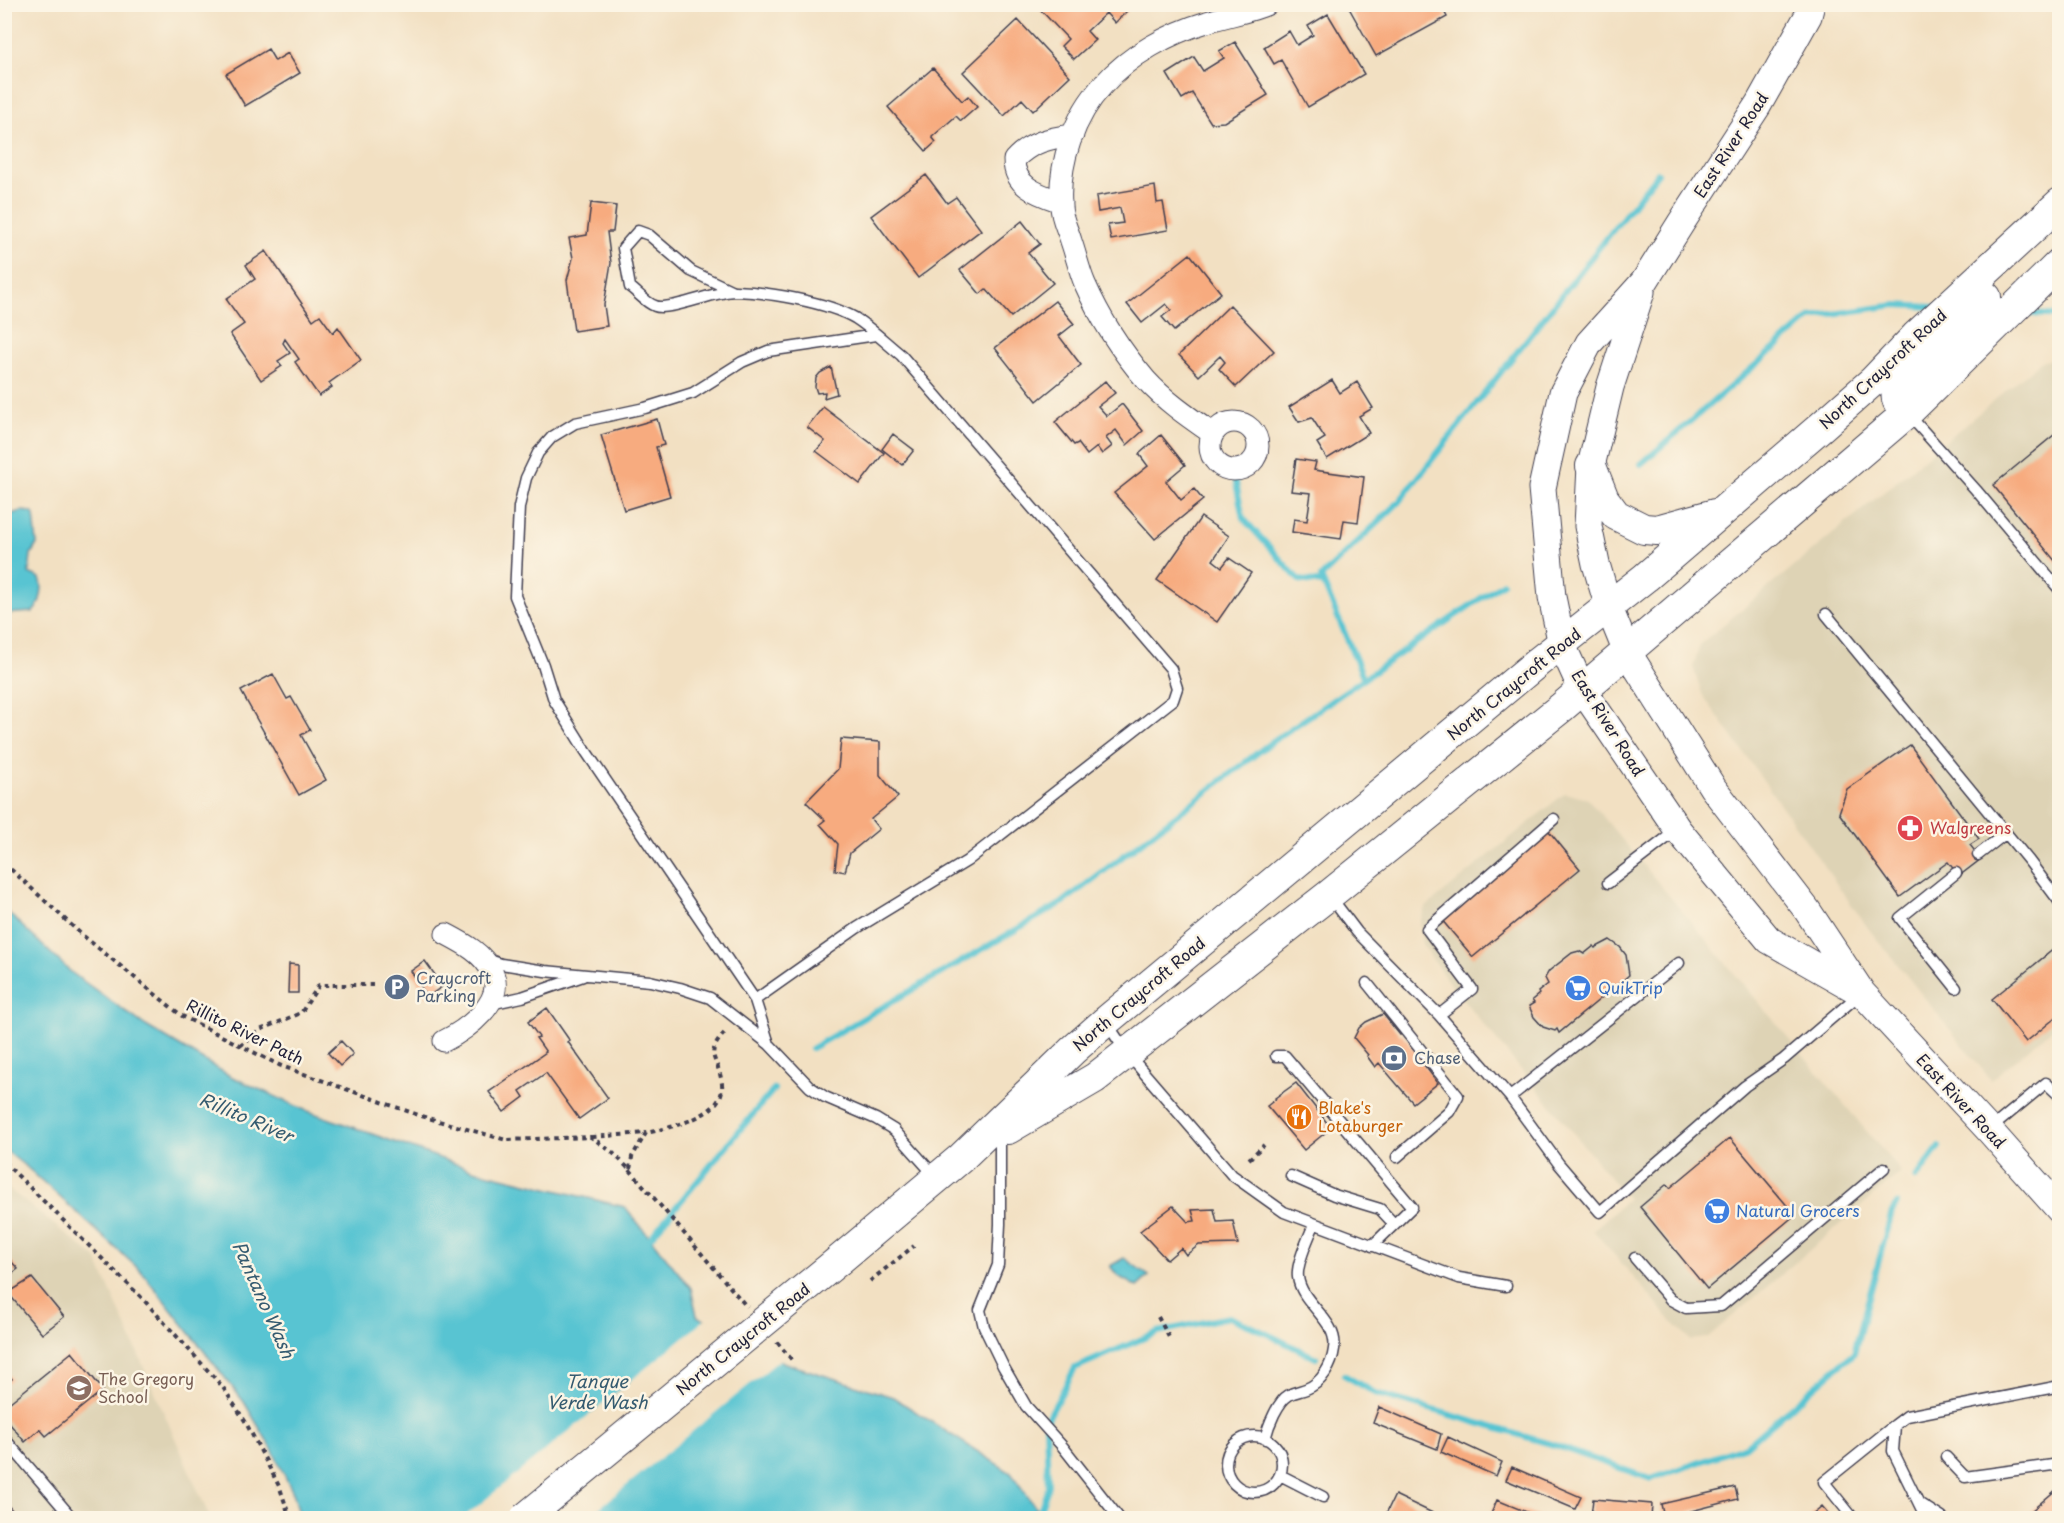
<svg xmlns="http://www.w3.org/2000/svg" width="2064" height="1523" viewBox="0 0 2064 1523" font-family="'Playpen Sans',sans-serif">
<rect width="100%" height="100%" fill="#fcf5e5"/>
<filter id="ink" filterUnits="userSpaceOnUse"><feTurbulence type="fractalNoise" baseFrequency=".0167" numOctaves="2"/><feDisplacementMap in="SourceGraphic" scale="12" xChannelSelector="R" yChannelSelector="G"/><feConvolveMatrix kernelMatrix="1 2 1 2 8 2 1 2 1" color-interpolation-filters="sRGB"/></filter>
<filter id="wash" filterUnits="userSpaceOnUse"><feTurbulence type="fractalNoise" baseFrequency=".008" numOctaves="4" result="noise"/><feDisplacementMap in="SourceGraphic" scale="24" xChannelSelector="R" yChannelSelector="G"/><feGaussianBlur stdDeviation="1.35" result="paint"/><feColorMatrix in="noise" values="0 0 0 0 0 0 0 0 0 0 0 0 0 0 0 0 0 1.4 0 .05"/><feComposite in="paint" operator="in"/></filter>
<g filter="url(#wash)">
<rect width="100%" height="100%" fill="#f2e0c2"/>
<!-- built -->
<path fill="#ded3b5" d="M2059 359V1023L1991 1080 1868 928 1702 694 1693 667 1700 644 2043 360Z
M1565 793 1588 799 1901 1172 1707 1338 1691 1340 1673 1323 1593 1230 1628 1199 1447 980 1422 944 1420 922 1425 908Z
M4 1185 96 1258 210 1518H5Z"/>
<!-- water -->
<path fill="#58c4d2" stroke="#3d7386" stroke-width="1.5" d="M21 511 32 512 34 515 37 544 31 554 29 573 40 578C44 587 41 604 33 612L5 614V516Z
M4 909 72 973 146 1026 230 1076 305 1110 473 1170 625 1207 691 1288 697 1316 785 1363 893 1397 1011 1473 1043 1518H300L294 1495 272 1449 244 1402 141 1271 30 1170 5 1150Z
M1124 1258 1149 1276 1137 1287 1118 1276 1110 1266Z"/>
<!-- pier -->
<path fill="#f2e0c2" d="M707 1318 782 1358 587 1518H463Z"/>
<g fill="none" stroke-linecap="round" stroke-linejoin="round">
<!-- stream -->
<path stroke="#58c4d2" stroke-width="6" d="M2021 313 2060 316
M1641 464 1811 317 1896 305 1933 307
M1235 478 1243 518 1299 580 1323 583
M1364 679 1321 577 1398 503 1658 173
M812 1048 1062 903 1273 741 1503 583
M1916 1178 1939 1147
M646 1243 774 1089
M1344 1375 1375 1393 1554 1445 1651 1479 1746 1446 1854 1353 1892 1212 1897 1204
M1027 1518 1039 1513 1048 1488 1046 1422 1075 1368 1158 1332 1229 1317 1255 1328 1316 1358"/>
</g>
<g id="blocks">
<!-- building -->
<path fill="#f7ab7f" d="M1035 4H1125L1129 9 1115 23 1106 13 1087 31 1095 40 1074 59 1061 46 1068 39Z
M1353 4H1440L1447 17 1376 56 1349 8 1354 6Z
M1328 14 1364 74 1308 107 1281 60 1274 64 1264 47 1289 31 1297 45 1313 35 1308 26Z
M1018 20 1070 76 1033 111 1022 99 1004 116 963 72Z
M1235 42 1268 95 1224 122 1211 123 1192 93 1182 99 1167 74 1194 57 1203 71 1224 58 1219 51Z
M268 49 275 61 288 53 300 73 245 106 226 74Z
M933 68 962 101 968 96 977 107 961 121 956 116 932 137 936 142 926 151 888 107Z
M926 175 947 203 956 197 981 230 918 278 871 216Z
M1155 186 1157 203 1163 202 1168 230 1111 240 1108 225 1123 223 1120 208 1098 212 1096 196Z
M591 203 616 206 613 232H607L611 263 604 305 607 326 574 331 567 280 573 258 569 238 587 235Z
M1022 221 1040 244 1028 253 1053 283 1011 317 986 289 980 294 960 270Z
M266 251 313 320 320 315 333 333 338 327 361 360 329 383 332 387 319 396 295 362 299 359 285 339 283 343 290 353 278 361 282 366 261 380 230 334 244 324 226 299 255 279 246 265Z
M1190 254 1221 293 1174 331 1162 317 1171 310 1166 304 1142 323 1127 304Z
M1055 301 1074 324 1059 336 1081 365 1037 401 995 348Z
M1230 305 1274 351 1236 387 1219 369 1225 362 1220 356 1199 376 1179 355Z
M831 367 837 394 824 398 825 392 817 393 815 387 816 378 820 373Z
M1332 380 1340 393 1357 382 1373 408 1359 416 1369 433 1327 459 1317 443 1325 438 1312 418 1299 422 1289 407Z
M1105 381 1115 393 1098 406 1107 416 1122 404 1143 431 1127 445 1116 430 1106 438 1112 446 1102 454 1097 447 1087 455 1078 443 1074 445 1055 422Z
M823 407 884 453 860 484 816 451 825 441 807 427Z
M657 419 664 445 656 447 670 496 624 510 601 435Z
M2060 430V567L1993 485Z
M893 434 914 450 902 465 882 449Z
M1161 435 1185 465 1166 481 1181 500 1194 489 1203 500 1155 539 1114 493 1148 466 1139 454Z
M1296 459 1316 462 1314 470 1364 477 1358 522 1344 520 1341 539 1292 532 1294 519 1307 521 1311 493 1291 491Z
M1201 517 1229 536 1213 560 1222 567 1229 558 1251 573 1217 622 1157 580Z
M273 674 287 699 291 697 310 730 301 735 326 780 299 795 241 691Z
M841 739 880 742V775L898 797 871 819 879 829 850 853 845 872 835 870 838 844 820 824 825 820 806 802 838 769Z
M1910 745 1979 839 1970 845 1981 859 1959 876 1948 862 1900 897 1839 813 1847 789Z
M1548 830 1580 869 1473 957 1441 919Z
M1610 940 1620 947 1626 955 1629 975 1559 1033 1557 1029 1555 1031 1543 1027 1534 1017 1529 1006 1534 1003 1532 1000 1539 994 1538 992 1548 984 1545 978 1549 971 1572 953 1579 951 1584 954 1594 946 1595 948Z
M2060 944V1014L2026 1042 1992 999Z
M425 961 443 986 427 997 411 971Z
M289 964 298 965V993H288Z
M547 1008 570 1041 568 1042 608 1098 579 1119 546 1073 520 1091 524 1097 504 1112 489 1092 546 1052 536 1038 539 1037 528 1022Z
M1383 1014 1400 1035 1402 1034 1409 1042 1408 1043 1422 1060 1421 1061 1438 1083 1413 1103 1379 1063 1375 1067 1367 1056 1368 1055 1354 1038 1359 1028 1366 1022Z
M341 1041 353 1054 340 1066 328 1053Z
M1296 1083 1331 1128 1304 1150 1267 1106 1276 1099 1275 1098Z
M1730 1138 1795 1215 1707 1289 1640 1207 1667 1184 1670 1188Z
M1173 1206 1188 1222 1195 1221 1192 1210 1214 1209 1217 1222 1233 1221 1238 1244 1199 1245 1186 1255 1181 1248 1167 1260 1140 1231Z
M4 1253 18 1269 4 1280Z
M32 1278 64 1317 42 1334 8 1293Z
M72 1352 103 1390 46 1436 40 1429 25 1442 4 1417V1407Z
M5 1370 12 1379 5 1385Z
M1379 1407 1441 1434 1437 1449 1373 1423Z
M1448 1437 1502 1462 1496 1476 1441 1452Z
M1512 1467 1581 1497 1575 1509 1506 1480Z
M1735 1487 1738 1499 1664 1518 1661 1504Z
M2057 1489 2060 1492V1518H2023Z
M1395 1495 1443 1518H1384Z
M1593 1499 1652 1504 1651 1518 1591 1516Z
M1497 1500 1541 1518H1496L1490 1516Z
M4 1501 19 1518H4Z
M1822 1506 1832 1518H1813L1810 1516Z"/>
</g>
</g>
<g filter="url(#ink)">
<use href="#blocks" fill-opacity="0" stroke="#413e4f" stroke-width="1.5"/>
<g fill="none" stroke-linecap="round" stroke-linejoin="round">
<defs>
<path id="service" d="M733 291 691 271 649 235 638 231 623 248 630 287C637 292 646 303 655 306 668 312 715 291 735 291 767 292 827 302 855 318 871 328 886 343 901 355L1171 669 1177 688 1173 700 967 861 857 928 755 1000
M1909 415 1976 490 2060 590
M1826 614 2029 861 2059 901
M1978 855 2006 833
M1608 883 1677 830
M1329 895 1357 932 1439 1015 1510 1097 1679 963
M486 959 501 964 545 971 650 981 680 988 710 998 769 1044 810 1087 825 1097 876 1119 894 1130 935 1176
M1367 983 1458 1096 1449 1112 1397 1157
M1956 988 1900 918 1956 873
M490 1004 522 997 583 976
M1439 1015 1472 989 1427 929 1554 819
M1106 1022 1127 1053 1232 1175 1284 1212 1459 1278 1506 1286
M769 1044 755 1000 585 750 554 700 543 665 515 596 519 507 526 478 538 453 552 437 575 423 645 408 693 393 742 362 768 351 876 335
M1276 1056H1285L1412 1207 1372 1246
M1510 1097 1559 1164 1600 1212 1745 1086 1784 1059 1861 993
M1989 1130 2046 1083 2060 1096
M1000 1134V1224L998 1265 980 1310 984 1327 1003 1366 1026 1406 1063 1447 1119 1518
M1291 1176 1334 1195 1380 1209 1394 1224
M1635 1258 1671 1300 1686 1308 1721 1306 1884 1168
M1226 1464a28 28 0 1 1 56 0a28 28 0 1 1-56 0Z
M4 1438 72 1518
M1265 1439C1268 1426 1278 1401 1289 1395 1294 1392 1301 1391 1306 1389 1322 1383 1332 1365 1334 1349 1339 1321 1301 1304 1298 1277 1296 1263 1309 1238 1314 1224
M1946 1457 1965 1477 2060 1464
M1280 1475 1323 1497
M1920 1504 1942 1518
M1853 1518 1824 1482 1895 1425
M1926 1518 1893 1451 1895 1425 1907 1416 2060 1386"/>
<path id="minor" d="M1061 202C1038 194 1014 187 1014 160 1030 142 1050 138 1073 135
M1210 446a24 24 0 1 1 48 0a24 24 0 1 1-48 0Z
M1213 434C1190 418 1165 401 1146 380 1122 352 1100 318 1085 284 1079 270 1076 255 1071 241 1068 230 1061 218 1061 206 1058 164 1074 116 1103 85 1129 55 1170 33 1207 22 1227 15 1248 13 1268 4
M444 1041C466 1030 507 1001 492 972 483 953 463 943 446 934"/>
<path id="tertiary" d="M1811 4 1808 16 1758 105 1681 223 1644 282 1589 343 1563 393 1542 488 1552 597 1562 645 1582 689 1678 830 1769 940 1862 993
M1641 292 1610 387 1591 466 1588 526 1596 564 1609 608 1626 650 1713 788 1807 910 1862 993 1989 1130 2060 1210"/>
<path id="secondary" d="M1907 413C1899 405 1893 398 1899 387L1986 297
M1591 466 1604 499 1616 515 1644 529 1657 530 1715 514
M1008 1129 1095 1078 1329 895 1562 707 1907 413 2060 263
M838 1261 961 1158 1073 1050 1106 1021 1538 662 1646 577 1822 426 1873 381 1916 336 2060 203"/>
</defs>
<!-- service casing -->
<use href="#service" stroke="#413e4f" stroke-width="13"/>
<!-- minor casing -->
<use href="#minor" stroke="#413e4f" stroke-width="23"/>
<!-- tertiary casing -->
<use href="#tertiary" stroke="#413e4f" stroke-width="29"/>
<!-- secondary casing -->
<use href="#secondary" stroke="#413e4f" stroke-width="32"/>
<!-- path -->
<path stroke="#413e4f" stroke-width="4" stroke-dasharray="4.5 4.5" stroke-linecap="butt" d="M4 863 81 934 182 1016 279 1065 421 1116 506 1140 591 1137 612 1152 630 1170 632 1157 646 1133C669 1128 726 1116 722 1084 718 1054 702 1058 727 1030
M240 1046 260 1030 301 1013 319 985H373
M592 1137 646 1133
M1249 1159 1264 1145
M4 1162 141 1297 222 1386 245 1421 280 1488 290 1518
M630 1170 747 1307
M870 1281 914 1246
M1158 1317 1170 1339
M777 1342 792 1360"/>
<!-- service -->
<use href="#service" stroke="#fff" stroke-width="10"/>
<!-- minor -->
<use href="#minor" stroke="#fff" stroke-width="21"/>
<!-- tertiary -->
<use href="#tertiary" stroke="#fff" stroke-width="27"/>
<!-- secondary -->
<use href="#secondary" stroke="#fff" stroke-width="30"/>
<defs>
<path id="secondary-bridge" d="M525 1518 838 1261"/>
</defs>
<!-- secondary-bridge casing -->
<use href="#secondary-bridge" stroke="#413e4f" stroke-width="32" stroke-linecap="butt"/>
<!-- secondary-bridge -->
<use href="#secondary-bridge" stroke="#fff" stroke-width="30"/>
</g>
</g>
<!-- icons -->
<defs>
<symbol id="pharmacy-disc" viewBox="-11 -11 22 22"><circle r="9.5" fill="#e0444e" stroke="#fcf5e5"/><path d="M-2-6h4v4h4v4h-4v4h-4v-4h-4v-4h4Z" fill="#fff"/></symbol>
<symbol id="parking-disc" viewBox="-11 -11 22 22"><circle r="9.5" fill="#5c6f8a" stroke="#fcf5e5"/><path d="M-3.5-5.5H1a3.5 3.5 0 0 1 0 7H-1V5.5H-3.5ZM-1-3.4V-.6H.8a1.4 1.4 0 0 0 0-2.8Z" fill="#fff"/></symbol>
<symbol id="supermarket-disc" viewBox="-11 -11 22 22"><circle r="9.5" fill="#3f7fe0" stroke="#fcf5e5"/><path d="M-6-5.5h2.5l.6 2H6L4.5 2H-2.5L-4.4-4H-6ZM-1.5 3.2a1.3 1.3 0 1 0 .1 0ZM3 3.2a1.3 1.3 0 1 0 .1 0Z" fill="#fff"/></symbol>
<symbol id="bank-disc" viewBox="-11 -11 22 22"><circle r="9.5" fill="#5c6f8a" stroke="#fcf5e5"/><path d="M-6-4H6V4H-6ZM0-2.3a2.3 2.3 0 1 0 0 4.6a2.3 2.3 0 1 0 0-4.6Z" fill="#fff"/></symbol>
<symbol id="restaurant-disc" viewBox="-11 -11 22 22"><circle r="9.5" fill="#e8710a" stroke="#fcf5e5"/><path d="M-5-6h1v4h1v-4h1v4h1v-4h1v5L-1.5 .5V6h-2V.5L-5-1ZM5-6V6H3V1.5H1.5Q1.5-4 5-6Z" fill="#fff"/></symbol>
<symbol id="school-disc" viewBox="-11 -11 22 22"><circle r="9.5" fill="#8d6e63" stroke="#fcf5e5"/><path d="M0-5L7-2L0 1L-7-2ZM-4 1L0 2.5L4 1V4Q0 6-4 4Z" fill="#fff"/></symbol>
</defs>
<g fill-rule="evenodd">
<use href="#pharmacy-disc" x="1895" y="813" width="30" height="30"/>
<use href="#parking-disc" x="382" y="972" width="30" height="30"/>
<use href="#supermarket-disc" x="1563" y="973" width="30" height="30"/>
<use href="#bank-disc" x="1379" y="1043" width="30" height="30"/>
<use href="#restaurant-disc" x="1284" y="1102" width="30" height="30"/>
<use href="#supermarket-disc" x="1702" y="1196" width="30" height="30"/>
<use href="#school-disc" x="64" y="1373" width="30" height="30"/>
</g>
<g text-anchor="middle" stroke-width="5" stroke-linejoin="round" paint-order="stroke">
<!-- street labels -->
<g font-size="16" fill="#22223b" stroke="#fcf5e5">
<text transform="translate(1731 145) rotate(-57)" y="6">East River Road</text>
<text transform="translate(1883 369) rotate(-43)" y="6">North Craycroft Road</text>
<text transform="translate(1514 684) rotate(-39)" y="6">North Craycroft Road</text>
<text transform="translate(1608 723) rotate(58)" y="6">East River Road</text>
<text transform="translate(1139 994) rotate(-40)" y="6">North Craycroft Road</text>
<text transform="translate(245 1032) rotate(26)" y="6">Rillito River Path</text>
<text transform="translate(1961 1101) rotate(47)" y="6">East River Road</text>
<text transform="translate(743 1339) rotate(-39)" y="6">North Craycroft Road</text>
</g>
<!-- health labels -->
<g font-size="16" fill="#be3a42" stroke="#fcf5e5" text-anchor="start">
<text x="1930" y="834">Walgreens</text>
</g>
<!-- service labels -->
<g font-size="16" fill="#4e5e75" stroke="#fcf5e5" text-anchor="start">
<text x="416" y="984">Craycroft<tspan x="416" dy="18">Parking</tspan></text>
<text x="1414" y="1064">Chase</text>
</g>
<!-- shop labels -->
<g font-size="16" fill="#366cbe" stroke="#fcf5e5" text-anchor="start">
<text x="1598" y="994">QuikTrip</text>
<text x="1736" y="1217">Natural Grocers</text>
</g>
<!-- food labels -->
<g font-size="16" fill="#c56008" stroke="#fcf5e5" text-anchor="start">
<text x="1318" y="1114">Blake's<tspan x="1318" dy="18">Lotaburger</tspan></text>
</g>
<!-- education labels -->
<g font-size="16" fill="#785e54" stroke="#fcf5e5" text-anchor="start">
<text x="98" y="1385">The Gregory<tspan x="98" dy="18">School</tspan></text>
</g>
<!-- water labels -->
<g font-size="18" font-style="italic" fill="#355b70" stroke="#fcf5e5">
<text transform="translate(246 1118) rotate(23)" y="6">Rillito River</text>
<text transform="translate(263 1300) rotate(66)" y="6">Pantano Wash</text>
<text x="597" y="1388">Tanque<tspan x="597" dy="21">Verde Wash</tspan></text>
</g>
</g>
<!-- margin -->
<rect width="2064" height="1523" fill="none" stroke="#fcf5e5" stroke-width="24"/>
</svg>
